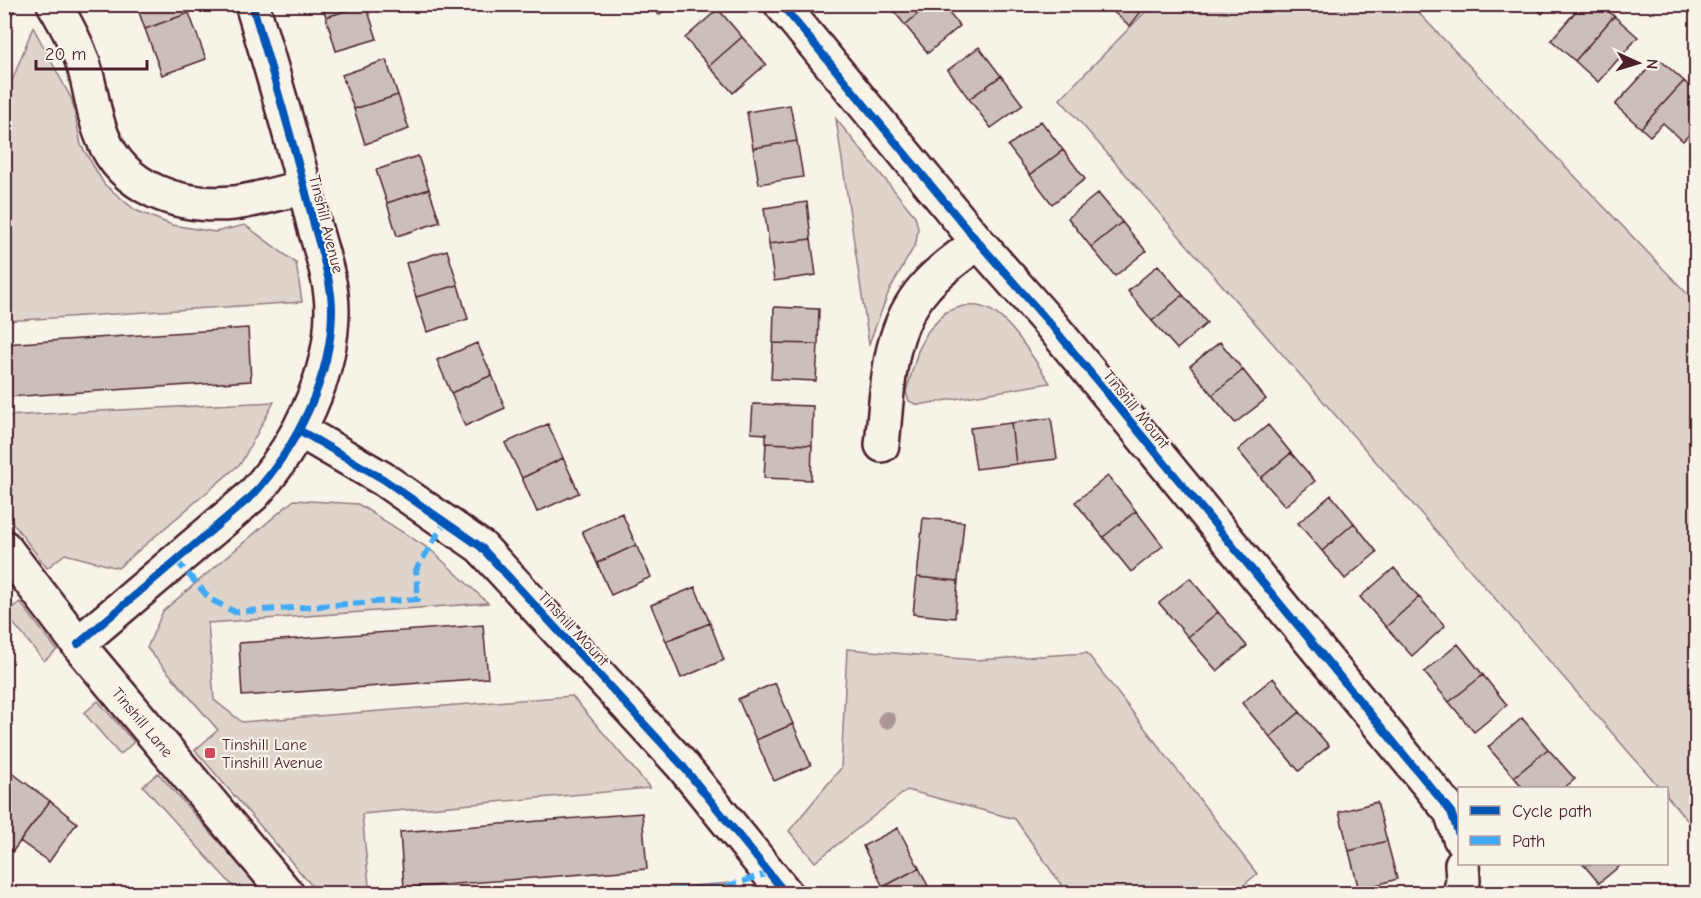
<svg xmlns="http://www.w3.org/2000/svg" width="1701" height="898" viewBox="0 0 1701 898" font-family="'Comic Neue',sans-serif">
<rect width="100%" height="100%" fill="#f7f3e8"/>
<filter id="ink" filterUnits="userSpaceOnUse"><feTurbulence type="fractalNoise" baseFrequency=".0167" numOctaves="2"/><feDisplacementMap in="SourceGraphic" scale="12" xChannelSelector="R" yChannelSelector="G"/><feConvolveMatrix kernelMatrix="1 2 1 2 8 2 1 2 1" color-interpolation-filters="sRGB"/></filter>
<g filter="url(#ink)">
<!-- green -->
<path fill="#ded4cc" stroke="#947a7c" stroke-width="1.5" d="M1152 5H1411L1696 303V831L1667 796 1666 788H1660L1060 99Z
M33 27 72 100 81 145 104 184 135 210 172 225 215 232 245 225 296 263 302 302 5 321V99Z
M836 119 915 216 918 228 916 243 889 291 869 344Z
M963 306C969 306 976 305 982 307 1008 313 1035 361 1050 383L918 405 909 401 906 392 918 351 928 331 946 312Z
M274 402 241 463 118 568 65 554 47 568 5 513V416Z
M294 500 358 504 431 550 488 603 208 623 214 700 242 722 572 696 650 788 362 814 369 885 377 893H318L195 750 218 730 147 648 163 611Z
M20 602 57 650 44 661 5 613Z
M847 649 976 660 1087 653 1257 874 1234 893H1067L1015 819 907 790 815 862 789 831 841 768Z
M98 701 134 742 120 755 84 713Z
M158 773 264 893H239L143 786Z
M731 883 740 893H598Z"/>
<!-- building -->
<path fill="#ccbfb9" stroke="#4a1f2b" stroke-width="1.5" d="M136 4H186L189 13 145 29Z
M322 4H366V5L326 17Z
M650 4H671L659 15Z
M888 4H929L905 25Z
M929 4H941L960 26 928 53 905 25Z
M1104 4H1147L1130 26Z
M1531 4H1550L1542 14Z
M1582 4H1600L1614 16 1575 61 1551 40Z
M366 5 377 39 336 51 326 17Z
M4 6 14 10 4 33Z
M718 9 742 37 709 66 685 38Z
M189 13 206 59 162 75 145 29Z
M1614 16 1638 37 1598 82 1575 61Z
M742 37 766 64 733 93 709 66Z
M979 47 1001 76 969 99 948 70Z
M1658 58 1684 81 1641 128 1615 105Z
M386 60 398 95 354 109 342 75Z
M1001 76 1023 105 991 128 969 99Z
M1684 81 1696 93V127L1683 141 1663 123 1650 136 1641 128Z
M398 95 409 129 365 144 354 109Z
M790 105 797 141 753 148 747 112Z
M1041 121 1063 150 1030 175 1008 146Z
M797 141 803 177 759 184 753 148Z
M1696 149V165L1689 157Z
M1063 150 1085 179 1052 204 1030 175Z
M418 156 429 189 387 203 376 170Z
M429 189 440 222 397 236 387 203Z
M1098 193 1122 222 1091 247 1068 218Z
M807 202 811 239 769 244 764 208Z
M1122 222 1146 251 1115 276 1091 247Z
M811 239 816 275 774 281 769 244Z
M447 250 458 285 416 297 406 263Z
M1158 265 1183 295 1152 321 1128 291Z
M458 285 468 319 427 332 416 297Z
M1183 295 1207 323 1177 349 1152 321Z
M774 307 819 309 818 344 773 343Z
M248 328 251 381 7 397 4 344Z
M1220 342 1243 370 1212 395 1190 366Z
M477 343 492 375 451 393 437 360Z
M773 343 818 344 816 381 771 379Z
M1243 370 1266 399 1235 423 1212 395Z
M492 375 505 408 465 426 451 393Z
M753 404 813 406 812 445 766 443V434L751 433Z
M1051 418 1057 459 1016 464 1011 423Z
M1011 423 1016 464 976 469 970 428Z
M548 424 563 458 522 478 505 443Z
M1268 425 1291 453 1261 478 1238 450Z
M766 443 812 445 811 480 764 478Z
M1291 453 1315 481 1285 506 1261 478Z
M563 458 579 493 537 512 522 478Z
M1108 476 1136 511 1103 537 1075 502Z
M1331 495 1354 523 1322 551 1298 523Z
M1136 511 1163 546 1131 572 1103 537Z
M622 513 636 545 597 563 582 531Z
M923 518 964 522 958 581 917 577Z
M1354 523 1377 552 1345 579 1322 551Z
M636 545 651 577 611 595 597 563Z
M1394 568 1419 597 1386 627 1360 597Z
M917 577 958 581 955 618 913 614Z
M1190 578 1218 612 1188 637 1159 603Z
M695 587 710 623 666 641 651 605Z
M1419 597 1445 626 1412 656 1386 627Z
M1218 612 1247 646 1217 671 1188 637Z
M710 623 724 660 681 678 666 641Z
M483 625 488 678 242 696 239 643Z
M1458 644 1483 675 1449 702 1424 672Z
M1483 675 1507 705 1474 732 1449 702Z
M1273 678 1300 712 1270 737 1242 703Z
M775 683 793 724 756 740 738 699Z
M1300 712 1329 746 1299 771 1270 737Z
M1522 718 1548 749 1514 777 1488 747Z
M793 724 811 765 774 781 756 740Z
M1548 749 1575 779 1564 788H1523L1514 777Z
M8 770 50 801 13 851 4 845V775Z
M50 801 77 823 49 862 20 841Z
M1377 802 1387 841 1349 851 1339 812Z
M642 813 647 869 404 888 400 832Z
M898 828 919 868 883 887 863 846Z
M1387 841 1397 879 1359 890 1349 851Z
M1583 864H1622L1599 883Z
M919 868 932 894H887L883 887Z"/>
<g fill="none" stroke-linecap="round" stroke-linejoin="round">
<defs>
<path id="street" d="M54 4C66 24 77 44 84 66 91 89 93 114 102 136 123 190 180 208 234 203 258 200 282 192 305 187
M781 4 978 242 1052 326 1451 812 1460 838
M299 430 383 479 481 547 681 764 786 894
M882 445C888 390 886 331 925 287 939 270 961 256 978 242
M4 547 82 649 287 894
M78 644 253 495C297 446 332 377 332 310 332 282 321 251 314 225 296 151 274 77 252 4
M1460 894 1463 881 1462 864"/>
</defs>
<!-- street casing -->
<use href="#street" stroke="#4a1f2b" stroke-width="38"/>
<!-- street -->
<use href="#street" stroke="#f7f3e8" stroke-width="33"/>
<!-- quiet -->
<path stroke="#3fa9f5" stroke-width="6" stroke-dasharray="12 6" stroke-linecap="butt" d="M176 560 210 599 235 612 418 599 416 570 445 522
M618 894 725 887 769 873"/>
<defs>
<path id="cycleway" d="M781 4 978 242 1052 326 1451 812 1460 838
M299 430 383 479 481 547 681 764 786 894
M78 644 253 495C297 446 332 377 332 310 332 282 321 251 314 225 296 151 274 77 252 4"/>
</defs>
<!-- cycleway casing -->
<use href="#cycleway" stroke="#f7f3e8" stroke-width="11"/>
<!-- cycleway -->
<use href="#cycleway" stroke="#0057b8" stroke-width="8"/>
</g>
<!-- trees -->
<circle fill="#ac9796" cx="887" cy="720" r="9"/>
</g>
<!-- markers -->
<rect fill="#d1495b" stroke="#f7f3e8" stroke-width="2" x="204" y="747" width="12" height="12" rx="3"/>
<g text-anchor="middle" stroke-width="4.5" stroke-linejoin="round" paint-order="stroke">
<!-- street labels -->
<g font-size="16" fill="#4a1f2b" stroke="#f7f3e8">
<text transform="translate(327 224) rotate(76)" y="6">Tinshill Avenue</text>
<text transform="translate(1137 409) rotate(51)" y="6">Tinshill Mount</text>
<text transform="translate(574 628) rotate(47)" y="6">Tinshill Mount</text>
<text transform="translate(143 722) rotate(50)" y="6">Tinshill Lane</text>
</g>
<!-- poi labels -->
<g font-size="16" fill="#4a1f2b" stroke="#f7f3e8" text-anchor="start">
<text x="222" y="750">Tinshill Lane<tspan x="222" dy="18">Tinshill Avenue</tspan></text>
</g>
</g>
<!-- margin -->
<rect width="1701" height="898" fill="none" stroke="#f7f3e8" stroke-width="24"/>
<rect x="12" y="12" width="1677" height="874" fill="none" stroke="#4a1f2b" stroke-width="2" filter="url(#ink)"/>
<!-- legend -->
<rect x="1458" y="787" width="210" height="78" fill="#f7f3e8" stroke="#b29e9c" stroke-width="1.5"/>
<rect x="1470" y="806" width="30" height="9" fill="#0057b8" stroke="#b29e9c" stroke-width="1.5"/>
<text x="1512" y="817" font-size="18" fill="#4a1f2b">Cycle path</text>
<rect x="1470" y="836" width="30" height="9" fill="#3fa9f5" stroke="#b29e9c" stroke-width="1.5"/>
<text x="1512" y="847" font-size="18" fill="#4a1f2b">Path</text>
<!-- north arrow -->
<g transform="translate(1638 63) rotate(94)" stroke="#f7f3e8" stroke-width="4.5" paint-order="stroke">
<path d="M0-4.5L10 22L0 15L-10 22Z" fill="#4a1f2b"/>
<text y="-9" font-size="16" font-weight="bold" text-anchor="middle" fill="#4a1f2b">N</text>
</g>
<!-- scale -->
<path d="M36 60v9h111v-9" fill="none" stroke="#4a1f2b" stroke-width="3"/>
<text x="45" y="60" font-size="18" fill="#4a1f2b" stroke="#f7f3e8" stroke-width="4.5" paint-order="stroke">20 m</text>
</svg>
